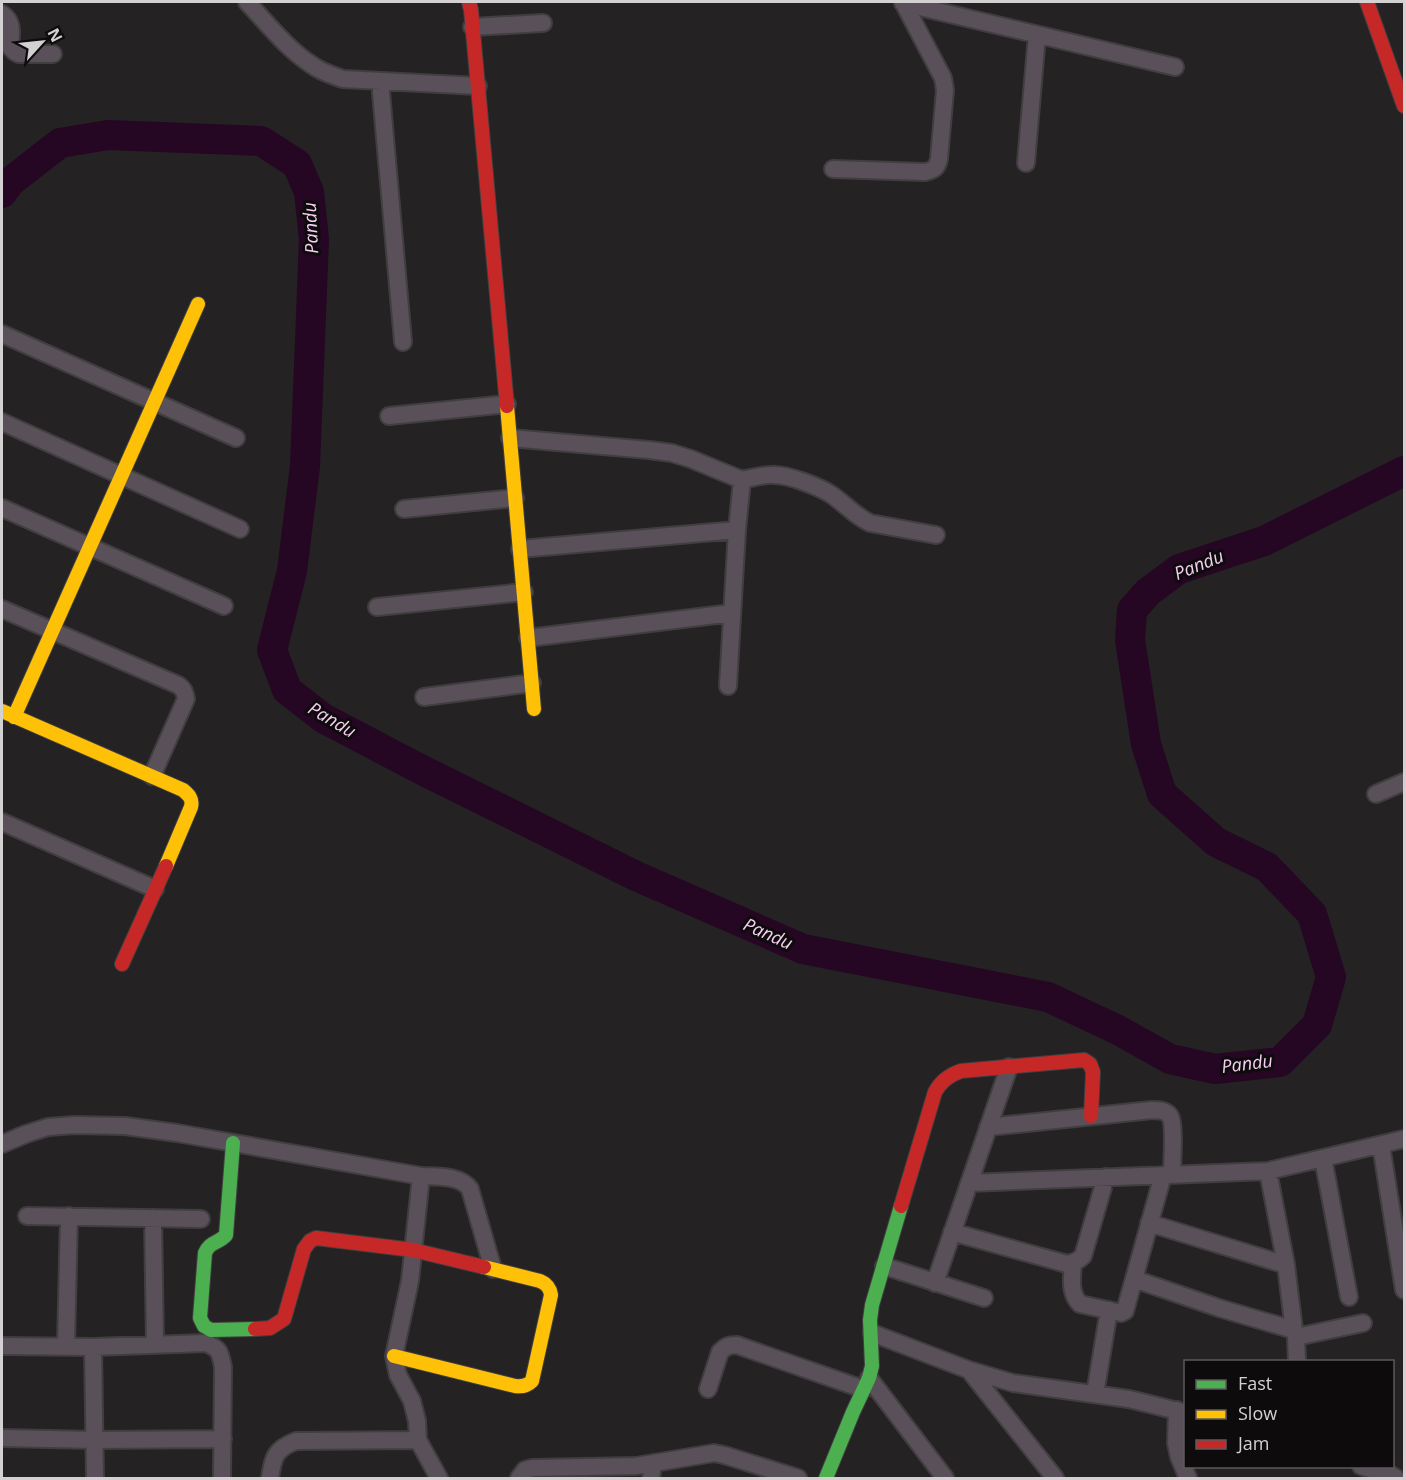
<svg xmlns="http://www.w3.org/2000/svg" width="1406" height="1480" viewBox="0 0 1406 1480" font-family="'Open Sans',sans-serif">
<rect width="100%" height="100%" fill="#242223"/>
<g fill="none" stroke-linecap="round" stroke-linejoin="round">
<!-- river -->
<path stroke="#250623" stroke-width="30" d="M2 193 10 182 60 143 108 135 261 141 297 164 309 192 314 239 305 466 292 571 272 650 287 690 323 718 422 770 636 876 803 949 1048 997 1118 1030 1170 1059 1215 1069 1280 1062 1317 1025 1331 977 1312 914 1267 867 1216 842 1162 794 1146 744 1130 640 1132 610 1148 592 1179 569 1264 541 1404 471"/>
<defs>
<path id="street" d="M247 2C267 23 287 49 312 65 321 72 332 75 343 79L478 86
M903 3 1175 67
M2 14C14 22 11 34 10 47L15 52 19 54H53
M472 27 543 23
M380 81 403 342
M1026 163 1037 35
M833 169 925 172C934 170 937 168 939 159L945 90 943 78 903 2
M2 334 236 438
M389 416 507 404
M2 422 240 529
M510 438 649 450 672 453 691 459 742 480 737 530
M742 480C752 478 764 474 775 475 789 475 820 487 832 495 845 504 855 516 870 523L936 535
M2 508 224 606
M404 509 515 498
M520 549 737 530 728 686
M377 607 524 592
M2 609 178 685C184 689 185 693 186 699L152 776
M528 638 732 613
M424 697 532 683
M1376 794 1404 782
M2 822 155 889
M988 1127 1152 1110C1158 1110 1166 1110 1170 1116 1175 1124 1172 1163 1172 1174
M2 1144 26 1134 48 1127 74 1125 125 1126 177 1133 421 1176 410 1281 394 1356 398 1375 412 1401 417 1421 418 1440 439 1478
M1381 1145 1404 1290
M1323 1158 1349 1297
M1268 1171 1404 1139
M421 1176C437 1177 461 1175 470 1189L493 1269
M969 1183 1268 1171 1286 1265 1294 1330 1296 1337 1297 1362
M27 1216 201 1219
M153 1218 155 1344
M1149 1223 1286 1265
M952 1232 1067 1264C1074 1263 1078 1261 1083 1256L1106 1177
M1073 1263C1072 1278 1069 1292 1080 1304L1121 1313 1125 1311 1163 1175
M884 1266 984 1298
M1134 1279 1219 1308 1294 1330
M935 1283 1009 1067
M872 1333 969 1370 1013 1383 1129 1399 1186 1413
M1296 1337 1363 1323
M2 1346 93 1347 206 1343C220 1349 220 1352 223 1367L222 1478
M66 1346 69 1216
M93 1347 95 1478
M969 1370 1055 1478
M869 1378 945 1478
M708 1389 720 1352C726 1346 729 1345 737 1345L863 1389
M1095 1394 1109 1310
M1177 1410 1176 1443 1179 1457 1188 1478
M2 1438 95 1440 223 1439
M1361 1466 1393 1476 1396 1478
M270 1478C273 1457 275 1449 296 1441L418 1440
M519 1478 525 1470 532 1468 636 1466 714 1453 724 1455 798 1478
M651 1478 653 1463"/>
<path id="fast" d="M233 1143 226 1235C218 1244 210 1241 205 1253L200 1318 204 1326 211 1330 255 1329
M826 1478 853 1412 869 1378 872 1366 870 1320 872 1305 901 1206"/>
<path id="slow" d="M507 406 534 709
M2 711 183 790C189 795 193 799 191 807L166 866
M14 717 198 304
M394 1356 515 1386C522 1387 527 1386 532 1381L551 1295C550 1288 547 1284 540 1281L484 1267"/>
<path id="jam" d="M469 2 471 10 507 406
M1367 2 1404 106
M122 964 166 866
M901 1206 935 1092C941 1081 949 1075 961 1071L1084 1060 1090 1064 1093 1072 1091 1116
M255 1329 270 1328 284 1319 304 1249 310 1241 316 1238 413 1250 484 1267"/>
</defs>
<!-- street casing -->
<use href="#street" stroke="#403e3f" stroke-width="20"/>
<!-- fast casing -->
<use href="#fast" stroke="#403e3f" stroke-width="16"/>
<!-- slow casing -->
<use href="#slow" stroke="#403e3f" stroke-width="16"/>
<!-- jam casing -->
<use href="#jam" stroke="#403e3f" stroke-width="16"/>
<!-- street -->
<use href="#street" stroke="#5a5059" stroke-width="16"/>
<!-- fast -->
<use href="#fast" stroke="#4caf50" stroke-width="14"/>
<!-- slow -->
<use href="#slow" stroke="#ffc107" stroke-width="14"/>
<!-- jam -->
<use href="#jam" stroke="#c62828" stroke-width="14"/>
</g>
<g text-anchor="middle" stroke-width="6" stroke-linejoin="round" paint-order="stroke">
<!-- water labels -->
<g font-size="18" font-style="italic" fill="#f7cff2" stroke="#0d0b0c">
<text transform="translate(311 228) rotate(-93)" y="6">Pandu</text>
<text transform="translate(1199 565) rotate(-22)" y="6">Pandu</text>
<text transform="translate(332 720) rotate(31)" y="6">Pandu</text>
<text transform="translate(768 934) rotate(24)" y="6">Pandu</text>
<text transform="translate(1247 1064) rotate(-7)" y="6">Pandu</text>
</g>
</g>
<!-- border -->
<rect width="1406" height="1480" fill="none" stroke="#d4d1d3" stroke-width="6"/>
<!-- legend -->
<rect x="1184" y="1360" width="210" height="108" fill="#0d0b0c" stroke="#5d5a5c" stroke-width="1.5"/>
<rect x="1196" y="1380" width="30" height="9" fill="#4caf50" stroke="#5d5a5c" stroke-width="1.5"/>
<text x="1238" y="1390" font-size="18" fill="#d4d1d3">Fast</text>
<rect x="1196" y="1410" width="30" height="9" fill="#ffc107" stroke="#5d5a5c" stroke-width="1.5"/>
<text x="1238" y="1420" font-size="18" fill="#d4d1d3">Slow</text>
<rect x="1196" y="1440" width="30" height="9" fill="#c62828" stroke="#5d5a5c" stroke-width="1.5"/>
<text x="1238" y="1450" font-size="18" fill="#d4d1d3">Jam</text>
<!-- north arrow -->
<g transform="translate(42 42) rotate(63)" stroke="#0d0b0c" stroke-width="4.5" paint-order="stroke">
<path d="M0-4.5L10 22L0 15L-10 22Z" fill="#d4d1d3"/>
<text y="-9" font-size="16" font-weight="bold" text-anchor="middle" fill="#d4d1d3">N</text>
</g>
</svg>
